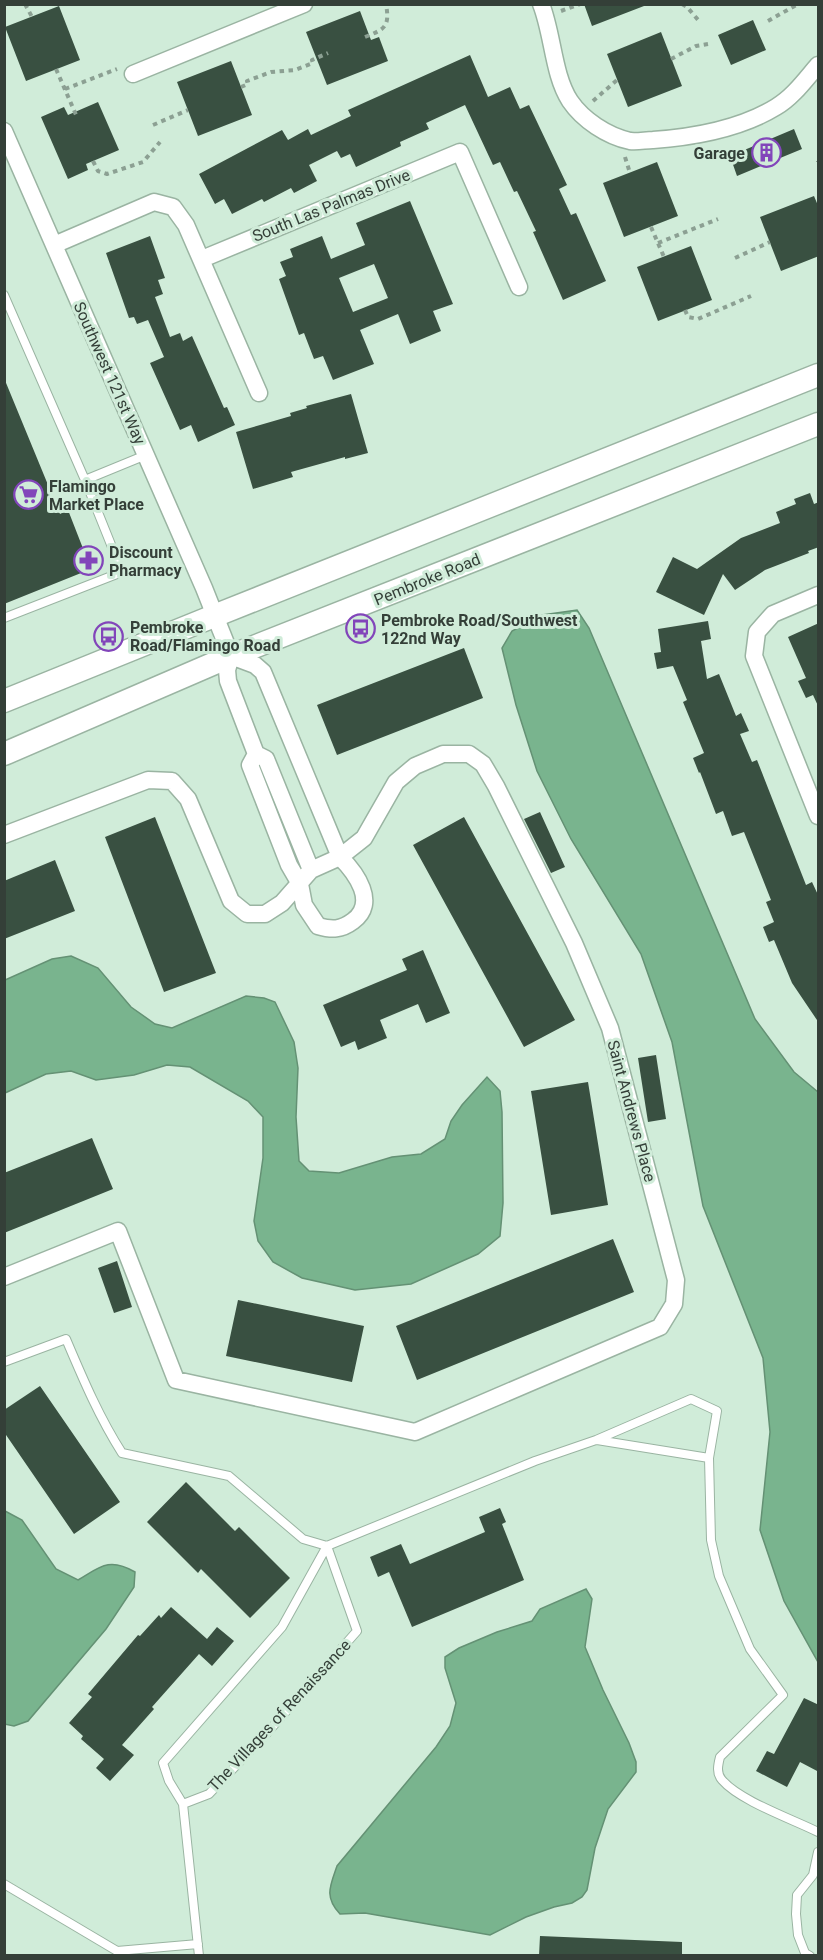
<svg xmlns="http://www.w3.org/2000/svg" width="823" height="1960" viewBox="0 0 823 1960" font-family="Roboto,sans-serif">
<rect width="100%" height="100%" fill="#d0ecd9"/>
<!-- water -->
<path fill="#79b48e" stroke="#649174" stroke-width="1.5" d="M577 610 589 628 755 1019 794 1072 818 1092V1662L784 1601 760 1530 770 1432 763 1358 703 1206 672 1042 641 954 571 839 537 771 516 705 502 648 512 631 542 615Z
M71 956 98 968 131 1007 155 1024 172 1028 246 996 264 998 275 1002 294 1042 298 1068 296 1117 299 1161 309 1171 339 1173 392 1157 421 1154 445 1139 451 1121 462 1105 487 1077 500 1091 502 1112 503 1203 500 1236 478 1254 411 1284 355 1290 302 1278 273 1262 258 1241 254 1221 263 1158V1117L248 1101 190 1067 167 1065 134 1075 96 1080 71 1071 46 1074 5 1093V980L52 959Z
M5 1511 22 1520 56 1569 78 1580C100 1567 109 1557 135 1572L134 1587 106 1629 28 1721 14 1726 4 1724Z
M586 1589 592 1599 585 1647 603 1690 629 1743 636 1762V1772L608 1809 595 1848 587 1890 582 1897 572 1903 554 1907 526 1917 490 1935 365 1913 340 1914C324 1897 330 1886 337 1866L436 1747 450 1726 456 1703 445 1668V1657L459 1648 497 1632 532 1621 540 1609Z"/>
<!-- building -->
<path fill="#395041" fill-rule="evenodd" d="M584 4H644V6L592 26Z
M59 6 80 60 26 81 5 27Z
M360 11 371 40 379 37 388 61 327 85 306 32Z
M753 20 766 50 731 65 718 35Z
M661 32 682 86 628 107 607 54Z
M470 55 488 97 510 87 520 109 529 105 567 185 559 189 571 215 576 213 606 281 563 300 533 232 536 231 517 191 514 192 500 162 493 165 465 105 426 123 429 129 400 142 401 146 356 167 350 154 341 158 337 151 309 165 317 181 294 193 291 188 264 202 262 199 232 214 224 199 215 204 199 174 282 130 288 140 308 129 311 135 351 116 348 110Z
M231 61 252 115 198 136 177 82Z
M98 102 119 150 86 164 88 170 68 179 41 117 64 107 68 115Z
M794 129 802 149 737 176 730 156Z
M657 162 678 216 624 237 603 183Z
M814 196 819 208V256L781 271 760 217Z
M410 201 453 304 433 311 441 331 410 344 398 314 360 330 374 364 333 380 323 356 314 359 304 333 299 335 279 279 286 276 280 262 293 257 290 249 322 236 331 259 365 245 356 223ZM374 264 388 298 353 312 339 278Z
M150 236 165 278 158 280 163 294 155 297 170 337 180 333 183 341 192 336 224 408 227 407 235 425 198 442 191 425 180 430 150 363 164 357 148 320 137 324 134 317 129 318 106 253Z
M691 246 712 300 658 321 637 267Z
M4 378 60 514 68 510 91 569 4 604Z
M351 394 368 453 345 459V457L291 472 293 477 253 489 236 432 291 416 290 413 307 408 306 406Z
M810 493 814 504 819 502V547L808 551 809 553 765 570 735 590 723 574 704 615 656 592 673 557 697 569 741 538 780 523 776 512 796 504 794 499Z
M708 621 711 639 701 641 707 679 719 674 736 716 741 713 749 731 740 734 752 762 757 760 806 885 812 882 819 897V1023L792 983 774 940 769 942 763 927 774 922 766 902 771 900 744 832 732 836 723 811 716 814 700 772 699 773 693 758 704 753 683 702 687 700 673 666 657 669 654 653 661 652 658 629Z
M819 623V708L813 695 806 698 798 681 806 678 788 637Z
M464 648 483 698 337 755 317 705Z
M540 812 565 867 551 873 524 819Z
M155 817 216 973 164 992 105 837Z
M464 817 575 1020 524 1047 413 845Z
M55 860 75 911 4 939V881Z
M423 950 450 1013 426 1023 418 1004 380 1020 387 1038 358 1050 355 1041 341 1047 323 1005 407 970 402 959Z
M656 1055 666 1119 648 1122 638 1058Z
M588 1082 608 1205 551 1215 531 1091Z
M92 1138 113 1189 4 1233V1173Z
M613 1239 634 1292 417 1380 396 1326Z
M117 1261 132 1307 114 1313 98 1268Z
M238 1300 364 1326 352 1382 226 1356Z
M40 1386 120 1502 74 1534 4 1432V1410Z
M186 1482 235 1531 239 1527 290 1578 250 1618 201 1569 198 1573 147 1522Z
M500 1508 506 1522 502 1524 524 1580 412 1627 389 1572 378 1577 370 1557 401 1544 410 1564 485 1532 479 1517Z
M171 1607 207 1639 217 1627 234 1641 212 1666 199 1654 152 1707 154 1709 122 1745 134 1755 110 1781 96 1768 104 1759 81 1739 83 1736 69 1723 92 1697 88 1694 138 1635 140 1636 159 1615 161 1618Z
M804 1698 819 1705V1772L800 1762 787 1787 756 1771 767 1751 774 1754Z
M540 1936 682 1942V1956H539Z"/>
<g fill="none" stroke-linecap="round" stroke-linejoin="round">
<defs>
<path id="lane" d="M4 295 85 480 122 572 4 618
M85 480 146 455
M4 1362 66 1339C83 1379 99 1417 122 1453L229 1476 303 1539 327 1546 535 1461 596 1440 691 1399 717 1411 709 1458 711 1540 719 1576 750 1649 783 1695 720 1757C718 1765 716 1773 722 1780 740 1801 792 1819 818 1832
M597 1440 709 1458
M183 1804 169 1781 163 1763 282 1627 327 1546
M4 1884 117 1951 198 1944
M199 1956 183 1804 209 1794 267 1733 357 1631 327 1546
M810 1956 805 1953 798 1935 796 1914 797 1895 813 1875 818 1852"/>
<path id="street" d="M541 4C553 34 553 75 570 101 583 120 607 136 630 141 637 142 646 140 653 140 694 137 740 129 776 107 793 97 805 80 818 65
M133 74 304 4
M4 131 204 588 231 656 227 670 228 681 256 754 266 759 311 870
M54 245 154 202 173 207 186 225 259 393
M202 259 460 152 519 287
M818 595 773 614 757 632 754 656 818 816
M231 656 255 665 263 672 340 857C356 873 378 903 353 921 341 930 332 930 318 926L304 905 300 884 289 865 250 765 256 754
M4 835 148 780 172 781 188 799 231 901 247 914H265L282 903 311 870 340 857 364 838 396 782 415 766 443 754H469L483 764 496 786 574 943 610 1028 676 1280 674 1304 660 1327 415 1432 176 1380 118 1231 4 1277"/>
<path id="secondary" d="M4 701 214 616 818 375
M4 754 231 656 818 424"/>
</defs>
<!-- lane casing -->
<use href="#lane" stroke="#9ab4a2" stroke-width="10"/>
<!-- street casing -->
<use href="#street" stroke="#9ab4a2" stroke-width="19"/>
<!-- secondary casing -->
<use href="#secondary" stroke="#9ab4a2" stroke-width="25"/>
<!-- path -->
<path stroke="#8ca093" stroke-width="4" stroke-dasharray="4.5 4.5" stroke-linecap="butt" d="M25 4 32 17
M682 4 687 7 699 21
M561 11 580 4
M768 21 798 4
M365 37C385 29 390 27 386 4
M671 59 696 46 708 44
M56 69 77 117
M241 87 248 84 247 81 271 72 295 70 313 63 312 60 328 53
M65 89 117 69
M593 101 617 80
M153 125 188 110
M625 157 630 173
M93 161 98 171 107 174 143 162 160 142
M818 161V162
M651 227 664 257
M658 243 718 219
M735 258 770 242
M685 310 688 317 698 319 751 296"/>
<!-- lane -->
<use href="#lane" stroke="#fff" stroke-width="8"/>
<!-- street -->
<use href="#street" stroke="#fff" stroke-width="16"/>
<!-- secondary -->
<use href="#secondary" stroke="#fff" stroke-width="22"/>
</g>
<!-- icons -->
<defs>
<symbol id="building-ring" viewBox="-11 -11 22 22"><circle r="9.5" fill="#d0ecd9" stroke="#8245ba" stroke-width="1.5"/><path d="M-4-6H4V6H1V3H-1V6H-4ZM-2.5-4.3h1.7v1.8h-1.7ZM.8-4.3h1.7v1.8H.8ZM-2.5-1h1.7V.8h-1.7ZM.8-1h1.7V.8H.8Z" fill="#8245ba"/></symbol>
<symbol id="supermarket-ring" viewBox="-11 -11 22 22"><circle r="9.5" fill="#d0ecd9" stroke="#8245ba" stroke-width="1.5"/><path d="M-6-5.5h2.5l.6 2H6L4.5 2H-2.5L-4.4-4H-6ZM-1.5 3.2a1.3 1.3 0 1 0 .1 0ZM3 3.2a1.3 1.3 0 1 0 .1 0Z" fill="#8245ba"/></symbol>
<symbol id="pharmacy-ring" viewBox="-11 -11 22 22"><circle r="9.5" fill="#d0ecd9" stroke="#8245ba" stroke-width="1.5"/><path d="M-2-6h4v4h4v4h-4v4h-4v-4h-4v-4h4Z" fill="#8245ba"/></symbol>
<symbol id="bus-ring" viewBox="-11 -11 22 22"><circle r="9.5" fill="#d0ecd9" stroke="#8245ba" stroke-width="1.5"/><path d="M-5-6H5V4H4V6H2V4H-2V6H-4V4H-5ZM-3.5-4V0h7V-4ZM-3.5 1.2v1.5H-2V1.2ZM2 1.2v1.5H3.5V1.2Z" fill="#8245ba"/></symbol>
</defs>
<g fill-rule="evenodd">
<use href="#building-ring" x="750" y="136" width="33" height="33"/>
<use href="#supermarket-ring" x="12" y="478" width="33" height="33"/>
<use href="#pharmacy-ring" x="72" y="544" width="33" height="33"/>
<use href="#bus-ring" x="344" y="612" width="33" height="33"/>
<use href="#bus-ring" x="92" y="620" width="33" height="33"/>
</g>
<g text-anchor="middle" stroke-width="6" stroke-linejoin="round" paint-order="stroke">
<!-- poi labels -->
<g font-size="16" font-weight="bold" fill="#343f38" stroke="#d0ecd9" text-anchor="start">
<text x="745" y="159" text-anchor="end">Garage</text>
<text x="49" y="492">Flamingo<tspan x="49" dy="18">Market Place</tspan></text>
<text x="109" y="558">Discount<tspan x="109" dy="18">Pharmacy</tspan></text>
<text x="381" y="626">Pembroke Road/Southwest<tspan x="381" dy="18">122nd Way</tspan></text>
<text x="130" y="633">Pembroke<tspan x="130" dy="18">Road/Flamingo Road</tspan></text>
</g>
<!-- street labels -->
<g font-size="16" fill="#343f38" stroke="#d0ecd9">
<text transform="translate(331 205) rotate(-22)" y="6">South Las Palmas Drive</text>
<text transform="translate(110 373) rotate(66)" y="6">Southwest 121st Way</text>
<text transform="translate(427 579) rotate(-22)" y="6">Pembroke Road</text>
<text transform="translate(632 1111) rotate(75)" y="6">Saint Andrews Place</text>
<text transform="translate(279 1715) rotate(-47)" y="6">The Villages of Renaissance</text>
</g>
</g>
<!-- border -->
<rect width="823" height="1960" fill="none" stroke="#343f38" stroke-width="12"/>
</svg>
